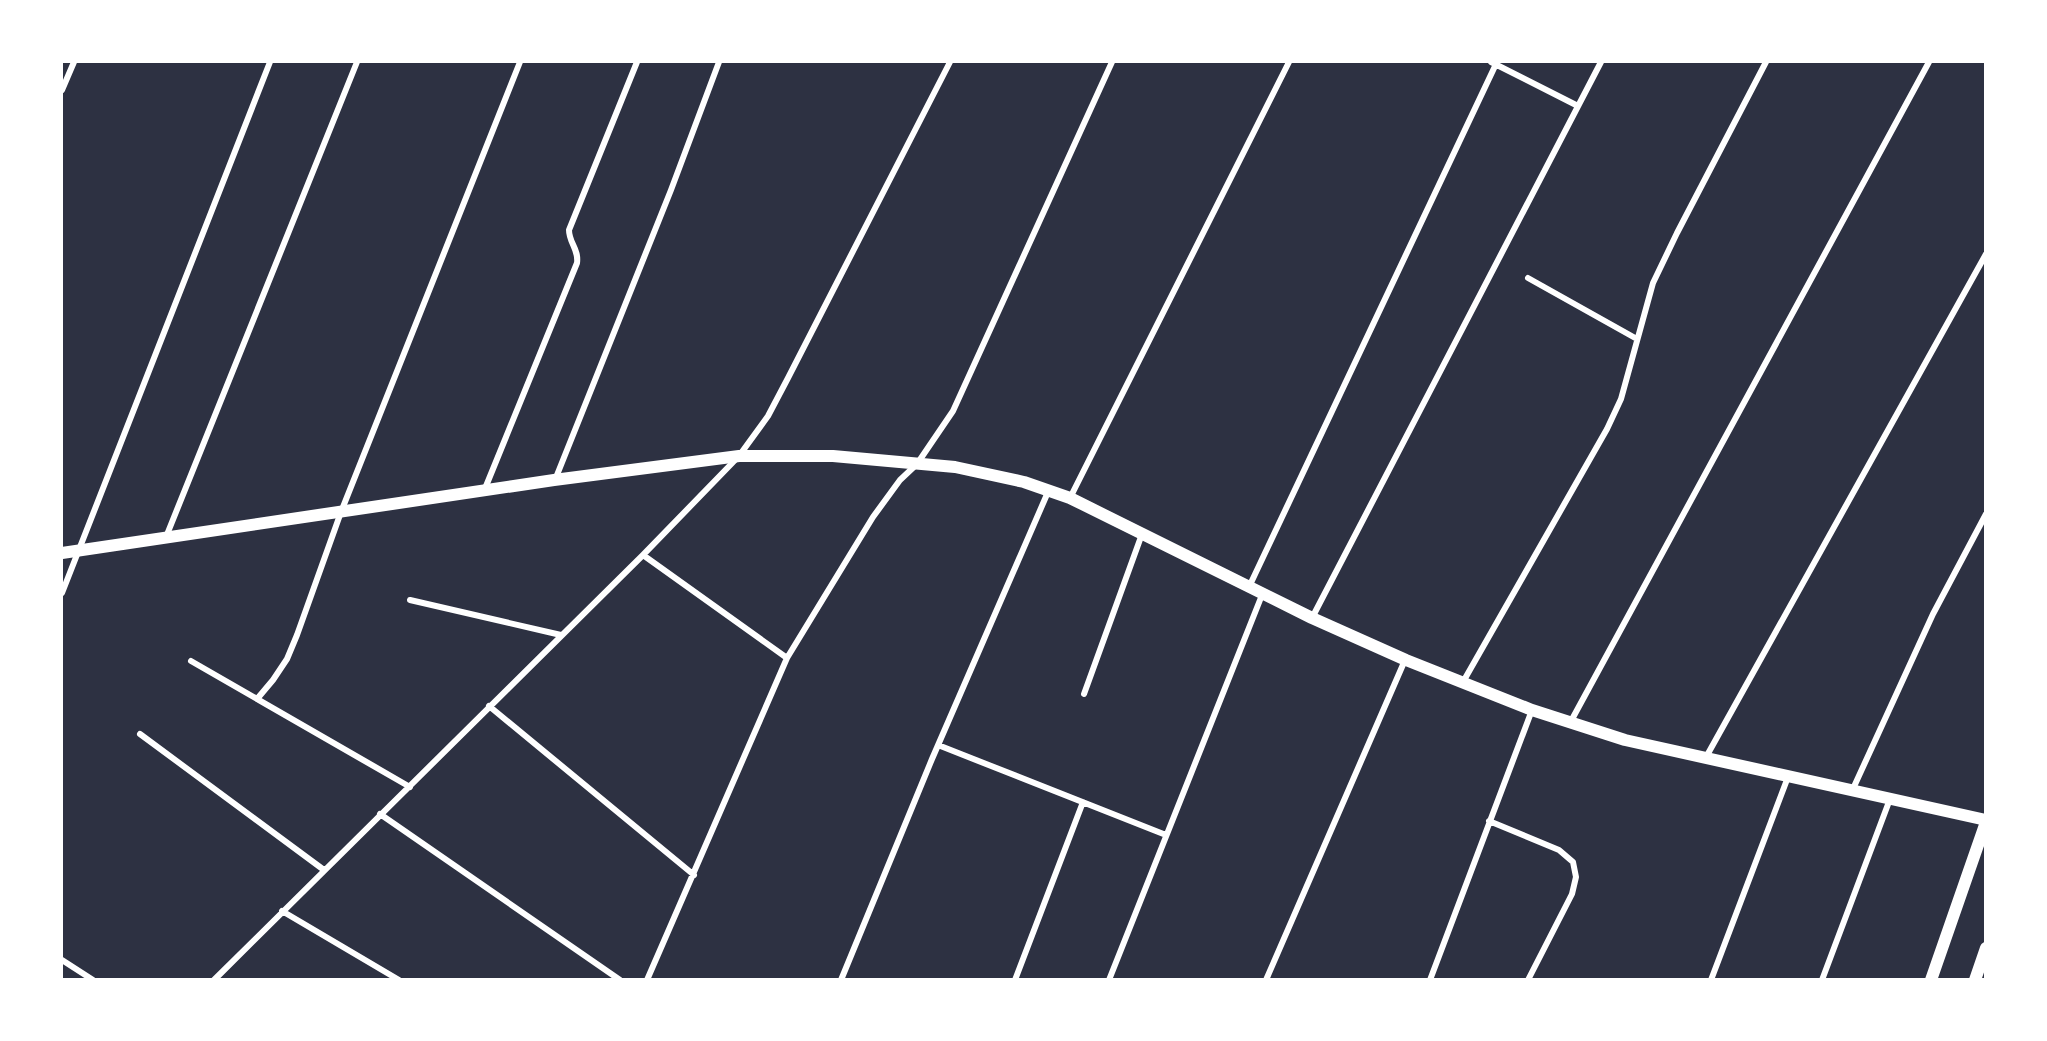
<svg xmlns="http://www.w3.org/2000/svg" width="2047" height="1041" viewBox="0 0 2047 1041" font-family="'Roboto Condensed',sans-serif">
<rect width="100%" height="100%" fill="#2d3142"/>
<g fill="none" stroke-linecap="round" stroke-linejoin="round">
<!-- minor -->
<path stroke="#fff" stroke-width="6" d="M1491 62 1578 106
M62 90 74 62
M1528 278 1637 339
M555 480 671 190 719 62
M484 491 577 263C579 249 569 243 569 230L637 62
M1070 498 1289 62
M166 537 357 62
M643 555 787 658
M1249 587 1496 64
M62 593 270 62
M410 600 561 635
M1312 618 1601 62
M191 661 410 787
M1463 682 1607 429 1621 399 1653 283 1677 233 1766 62
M1084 694 1142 534
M257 699 273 680 287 659 297 635 341 512 520 62
M489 706 694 875
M1570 723 1929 62
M140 734 324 870
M938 745 1166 835
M1705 759 1986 254
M1852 791 1933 614 1986 514
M380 814 620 980
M1489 821 1559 850 1573 862 1576 877 1572 894 1528 980
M282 911 399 980
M62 960 93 980
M214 980 643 555 739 456 768 416 788 378 950 62
M647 980 787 658 873 517 900 480 917 464 953 411 1112 62
M841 980 932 759 1048 492
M1015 980 1083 802
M1109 980 1262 595
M1266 980 1405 660
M1430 980 1532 710
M1711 980 1788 777
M1822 980 1890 799"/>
<!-- secondary -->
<path stroke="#fff" stroke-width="12" d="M62 553 554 480 739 456H833L955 467 1024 482 1070 498 1312 618 1406 660 1532 710 1625 740 1986 820
M1931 980 1986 822
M1975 980 1986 948"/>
</g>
<!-- border -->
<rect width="2047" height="1041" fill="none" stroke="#ffffff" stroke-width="126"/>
</svg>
